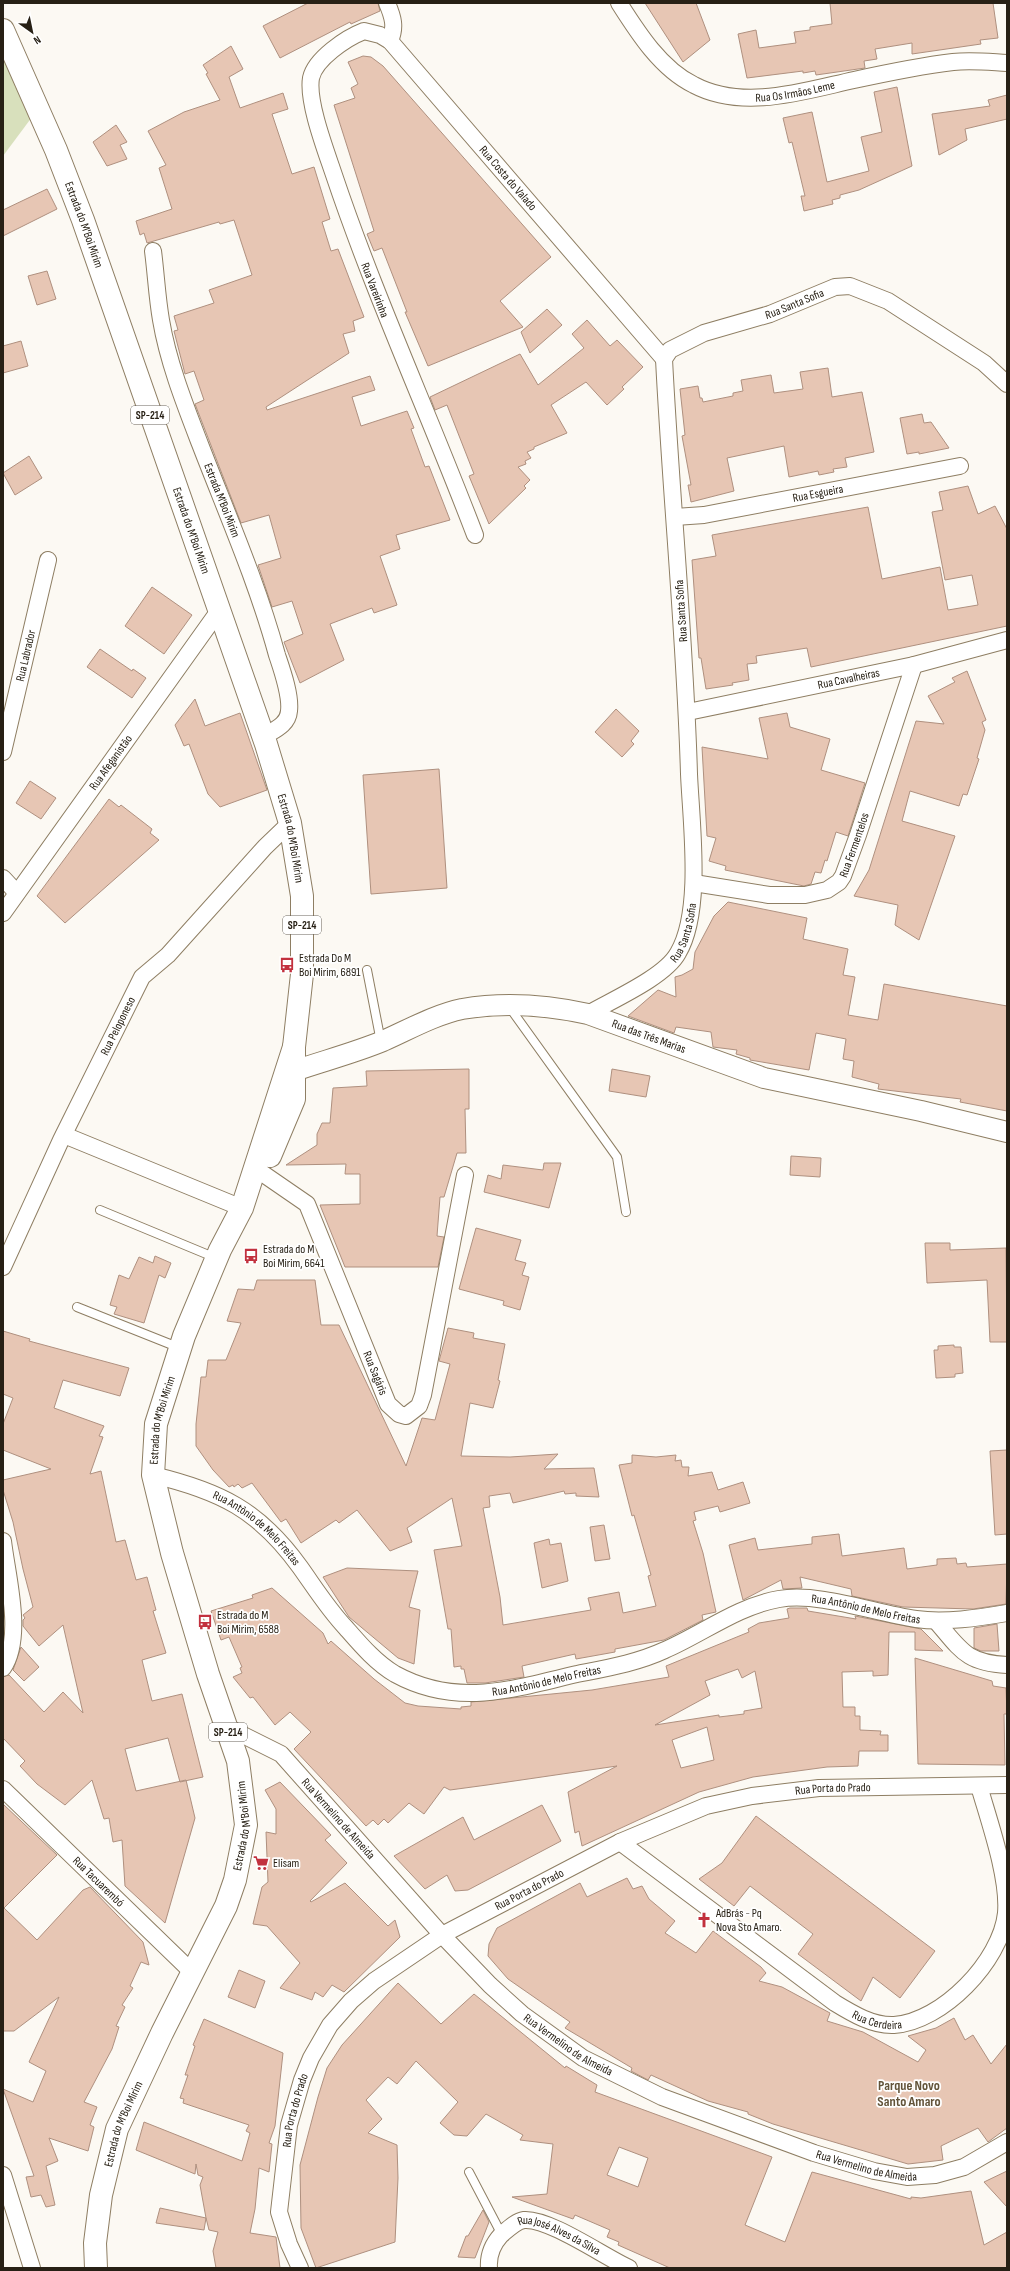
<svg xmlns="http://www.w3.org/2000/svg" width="1010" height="2271" viewBox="0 0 1010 2271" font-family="'Sofia Sans Condensed',sans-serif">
<rect width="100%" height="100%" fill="#fcf9f3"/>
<!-- green -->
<path fill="#d8e0bc" d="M3 30 38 109 3 156Z"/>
<!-- building -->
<path fill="#e7c6b4" stroke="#af907f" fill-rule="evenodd" d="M308 3H378L380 11 351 24 350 22 280 58 263 26Z
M645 3H696L710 40 683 62Z
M830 3H993L998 38 980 40 981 44 912 54V43L875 49 877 59 864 61 865 68 816 75 815 71 803 73V71L747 78 738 34 756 30 759 48 796 43 794 32 810 30V27L832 24Z
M231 46 243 69 229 77 240 108 283 93 288 109 272 114 292 174 314 167 330 219 322 222 331 251 338 249 364 317 353 321 355 331 343 334 349 353 266 407 267 410 370 376 375 390 352 397 361 426 407 411 414 428 411 429 425 467 429 466 450 520 396 535 400 549 380 556 397 605 374 613 372 608 330 624 344 660 300 683 284 642 303 634 292 601 272 607 258 565 281 558 269 515 241 523 195 404 204 400 194 371 185 374 174 331 178 330 174 316 214 303 209 290 252 275 234 220 220 224 219 222 147 243 144 233 140 235 136 221 172 209 159 168 166 165 148 131 184 112 220 100 206 74 208 73 203 65Z
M363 56 371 57 383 66 551 257 500 301 523 327 428 366 405 312H407L382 248 374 251 367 234 374 231 334 105 355 98 351 88 358 84 348 62Z
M897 87 912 166 859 190 840 195V198L832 200 833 204 804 211 801 196H805L792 142 789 143 783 118 812 112 827 182 869 171 861 137 882 132 874 92Z
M1007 95V119L965 129 967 140 939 155 932 114 990 106 988 100Z
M116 125 127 142 120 145 127 159 107 166 93 142Z
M47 189 57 209 3 236V210Z
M47 271 56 299 37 305 28 276Z
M547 309 562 325 530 353 521 332Z
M587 320 610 346 617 340 643 367 622 387 624 389 607 405 586 382 551 405 567 433 534 447V449L527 452 531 458 525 461 526 464 518 467 530 480 524 486 526 488 489 524 469 476 474 474 447 405 435 410 430 397 520 354 538 385 584 348 572 334Z
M21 341 28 366 3 373V346Z
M828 368 832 397 862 392 874 452 845 458 847 467 833 469 834 472 819 475 818 471 789 477 784 446 727 458 734 491 691 502 688 485H691L682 436 685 435 680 389 698 386 700 398H702L703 402 733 396V393L743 391 741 380 771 375 774 393 803 389 800 372Z
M922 414 924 423 931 422 949 448 919 454V452L907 454 900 418Z
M29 456 42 478 15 495 3 473Z
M968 486 978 514 995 506 1007 529V626L811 667 807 648 756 656 757 663 747 664 749 680 732 683 733 685 706 689 701 658H699L692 560 716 556 712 535 868 507 882 579 940 567 948 610 978 605 972 575 945 580 932 512 943 510 939 492Z
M152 587 192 615 164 654 125 626Z
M100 649 132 671 133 669 146 678 132 698 87 667Z
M967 671 986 720 982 722 985 730 977 758 979 759 967 795 963 794 959 806 910 791 902 821 955 836 919 940 895 925 898 905 854 896 869 870 916 721 944 724 928 696 955 682 952 678Z
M195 699 205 726 240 713 267 790 220 807 208 794 189 744 184 746 175 725Z
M616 709 639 731 631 741 634 744 622 757 595 732Z
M787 713 790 727 830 739 821 770 865 783 848 836 836 832 827 861 825 860 821 873 815 872 811 884 804 886 725 870 726 866 709 861 716 838 707 836 702 747 768 759 759 718Z
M439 769 447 888 371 894 363 775Z
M30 781 56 798 41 819 16 803Z
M109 799 119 807 121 805 152 829 150 833 159 840 65 923 37 896Z
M728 902 807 918 803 939 848 949 843 975 855 977 848 1015 878 1020 884 984 1007 1006V1111L960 1102 961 1099 878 1089 879 1084 852 1077 854 1061 843 1059 846 1039 816 1033 809 1070 750 1060V1058L736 1054 737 1050 713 1047 711 1032 676 1027 674 1033 628 1016 658 990 676 997 675 977 682 975 693 969 695 952 714 916Z
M469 1069V1109H465L466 1153H457L444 1197H440L437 1236 444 1237 438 1267H345L320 1205 360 1204V1174H345L346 1164 286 1165 317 1145V1134L322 1123H330L333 1088 367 1086 366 1071Z
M612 1069 650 1076 646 1097 609 1091Z
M791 1156 821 1158 820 1177 790 1175Z
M544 1163H561L549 1208 484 1192 488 1175 501 1179 503 1165 543 1170Z
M476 1228 521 1240 515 1260 526 1263 522 1275 529 1277 520 1310 503 1305 504 1301 459 1289Z
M925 1243H950V1250L1006 1248 1007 1342H990L987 1280 927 1283Z
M155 1256 171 1263 165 1278 159 1275 144 1323 114 1314 117 1307 110 1305 119 1275 129 1279 139 1257 153 1263Z
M257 1280H315L321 1325H339L406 1466 422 1418 435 1420 450 1364 439 1361 448 1328 474 1333 473 1338 505 1344 498 1380 500 1381 493 1408 470 1403 461 1456 510 1457 558 1454 544 1469 594 1468 599 1497 576 1496V1493L565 1494 564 1491 513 1503 510 1493 489 1496 490 1507 483 1508 500 1597 503 1625 591 1610 588 1598 619 1592 623 1613 656 1606 648 1576 651 1575 634 1515 632 1516 619 1465 632 1463V1455L656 1457 676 1455 675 1461 681 1460 682 1467H689L688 1476 712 1472 718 1490 743 1482 750 1503 720 1512 718 1506 694 1512 696 1520 693 1521 703 1553 716 1612 702 1615 703 1620 664 1640 615 1649V1652L576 1659 575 1654 522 1666 524 1677 485 1683H467L464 1669H461V1666L454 1667 451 1629H448L434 1550 462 1546 452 1498 407 1528 412 1542 390 1551 357 1510 339 1523 336 1520 301 1543 286 1519 281 1522 252 1483 242 1488 238 1484 234 1487 233 1485 229 1487 213 1470 196 1446V1424L201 1377H206L208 1360H226L241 1323 227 1321 238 1289 254 1290Z
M3 1331 30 1339 29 1341 129 1368 120 1396 63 1380 54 1408 104 1426 99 1436 103 1437 90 1474 101 1471 116 1542 125 1540 136 1580 147 1577 156 1610 153 1611 166 1653 142 1660 152 1701 182 1694 203 1777 180 1782 168 1738 125 1749 136 1791 186 1780 195 1818 165 1923 125 1886 122 1840 113 1842 109 1818 104 1819 92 1780 65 1805 37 1784 20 1766 25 1761 3 1738V1677L9 1675 44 1712 63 1692 83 1713 63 1625 39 1646 23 1626V1620L25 1618 23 1615 33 1607 23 1569 13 1522 3 1490V1480L51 1469 3 1450V1424L13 1398 3 1394Z
M954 1345V1347H961L963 1373 955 1374V1377L936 1378 934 1350H938V1346Z
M1007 1450V1534L995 1535 990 1451Z
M604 1525 610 1559 595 1561 590 1527Z
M839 1534 842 1556 904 1548 907 1569 937 1565V1559L956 1558 957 1564 966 1563 967 1567 1007 1564 1006 1604 973 1609 903 1607 852 1596 851 1589 800 1577 802 1588 783 1589 781 1580 743 1600 729 1545 755 1538 758 1550 812 1544V1537Z
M549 1539 550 1545 561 1543 568 1581 542 1588 534 1543Z
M347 1568 418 1571 409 1607 420 1610 414 1664 398 1658 349 1617 323 1577Z
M272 1588 323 1633 328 1644 331 1641 374 1679 405 1703 418 1706 461 1709V1707L471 1706V1702L592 1690 669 1677 666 1666 749 1632 748 1629 759 1623 789 1618 787 1609 790 1608H807L808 1611 856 1619 855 1616 921 1629 943 1651 915 1650V1632H889L888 1675 873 1676V1671L842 1672 843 1707H855V1716H860V1730L881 1731 880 1735H888V1751H859L858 1766 827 1767 753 1777 699 1792 582 1846 579 1831 575 1833 568 1792 617 1766 487 1785 450 1790 444 1787 424 1814 409 1803 388 1823 384 1819 378 1825 373 1820 366 1826 294 1749 311 1732 290 1712 275 1725 253 1697 250 1698 233 1677 242 1673 240 1668 242 1667 229 1637 221 1640 211 1611 253 1598 252 1595ZM738 1669 742 1678 755 1671 762 1708 744 1711V1714L719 1717V1715L655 1725 710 1695 705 1681ZM707 1727 714 1760 681 1768 672 1740Z
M997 1624 999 1651H981L974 1648V1628Z
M21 1647 39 1667 24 1681 13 1670Z
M915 1658 992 1681 993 1686 1006 1688 1007 1714H1004L1005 1765 918 1764Z
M280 1782 331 1835 325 1840 347 1863 310 1901 311 1902 345 1883 388 1926 395 1920 400 1937 344 1992 332 1985 323 1997 315 1992 312 2000 280 1988 300 1963 267 1926 253 1924 262 1887 268 1882 266 1832 276 1834V1809L265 1790Z
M3 1804 57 1855 4 1908 37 1940 83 1890 90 1887 143 1942 149 1965 141 1962 130 1986 133 1988 122 2005 125 2007 116 2026 119 2027 112 2049 84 2102 97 2107 90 2125 94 2127 88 2151 49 2138 58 2161 46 2166 55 2205 46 2207 41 2195 31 2197 26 2177 34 2176 3 2089 33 2102 46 2071 29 2062 59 1997 14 2031H3Z
M542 1805 561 1841 468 1890 455 1891 447 1875 425 1889 394 1856 463 1817 474 1840Z
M756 1816 935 1951 900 1998 873 1977 861 2001 798 1954 813 1934 750 1886 734 1906 699 1879 722 1863Z
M627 1878 633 1889 642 1886 649 1899 675 1921 665 1933 696 1953 713 1931 761 1967 766 1973 759 1981 782 1987 830 2013 827 2021 863 2032 918 2062 926 2050 908 2036 936 2028 954 2018 965 2040 973 2035 991 2064 1007 2044V2128L988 2142 978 2128 941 2146 943 2160 908 2164 773 2124 748 2114V2112L708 2101 651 2075 648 2080 631 2071 632 2068 565 2028 570 2022 508 1979 488 1956 489 1944 497 1928 580 1883 587 1897Z
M239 1970 265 1981 255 2008 228 1997Z
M398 1983 441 2024 474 1994 565 2068 566 2066 597 2085 595 2092 772 2157 745 2225 785 2242 812 2172 911 2199V2197L921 2198 971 2191 984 2245 1007 2232V2268H670L618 2245 619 2242 607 2237 610 2230 575 2215 573 2219 512 2197 547 2194 553 2144 520 2140 523 2135 486 2114 467 2136 454 2135 440 2123 458 2102 416 2061 397 2084 388 2077 366 2100 382 2119 368 2133 397 2145 398 2178 395 2242 316 2268 301 2228 300 2165 318 2097 327 2068 342 2045ZM619 2147 648 2158 638 2187 607 2175Z
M204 2019 283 2053 275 2126 269 2143 272 2144 269 2172 259 2168 255 2209 250 2233 276 2237 280 2268H216L213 2251 218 2232 209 2230 206 2218 204 2230 156 2223 160 2208 206 2218 200 2185 203 2177 198 2175 196 2164 195 2174 136 2150 144 2122 242 2161 250 2133 246 2131 249 2125 183 2103 184 2099 180 2098 188 2075H185L195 2046 193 2045Z
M1007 2171V2207L984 2182Z
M483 2210 489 2222 475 2258 458 2257 466 2236H468Z"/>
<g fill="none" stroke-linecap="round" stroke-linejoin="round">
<defs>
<path id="service" d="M367 970 381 1042
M510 1008 617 1157 626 1212
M100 1210 216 1258
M77 1307 180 1348
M469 2172 502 2235"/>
<g id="minor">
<path d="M387 3C393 17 396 27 390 41"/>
<path id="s1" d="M619 3C638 33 661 69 694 85 743 111 804 91 854 80 886 73 920 66 953 62 971 60 989 62 1007 63"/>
<path id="s2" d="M153 251C156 274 157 297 161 320 168 362 185 405 200 444 227 514 257 582 277 655 282 670 291 695 289 711 288 725 274 730 263 737"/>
<path id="s3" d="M675 517 704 515 960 466"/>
<path id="s4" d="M475 535C429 414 375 297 334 175 326 151 307 102 311 78 315 59 346 38 364 31L380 35 390 41 664 359"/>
<path id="s5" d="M688 712 914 665 1007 640"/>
<path id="s6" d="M3 752 48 560"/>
<path d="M3 878 16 892"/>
<path id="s7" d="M694 883 769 895H805L827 890 839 882 843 876 858 835 914 665"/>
<path id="s8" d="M3 913 218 612"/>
<path id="s9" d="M588 1014C612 1000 665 977 678 953 703 911 691 822 689 774 685 635 671 497 664 359L670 350 704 333 770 314 835 287 850 286 888 301 984 363 1007 384"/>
<path d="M64 1135 242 1208"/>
<path id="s10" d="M262 1173 307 1204 388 1404 399 1414 406 1416 419 1406 423 1395 465 1175"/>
<path id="s11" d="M3 1267 61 1140 142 977 168 955 265 847 290 823"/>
<path id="s12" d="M153 1475C220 1491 259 1510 300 1567 315 1588 328 1609 346 1628 360 1644 376 1663 395 1674 457 1708 513 1689 577 1674 607 1668 637 1663 665 1650 702 1634 738 1606 779 1599 820 1592 874 1613 916 1619 945 1623 978 1618 1007 1613"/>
<path d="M3 1541C7 1576 24 1637 3 1668"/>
<path d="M936 1621C961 1650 966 1663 1007 1665"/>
<path id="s13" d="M225 1726 281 1754 442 1935 490 1985 522 2014 583 2058 662 2097 814 2153 874 2171 907 2177 935 2175 964 2167 1007 2142"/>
<path id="s14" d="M3 1789 193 1973"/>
<path id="s15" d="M620 1842 835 2003C853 2014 873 2026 894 2025 942 2022 1001 1961 1006 1913 1009 1877 989 1821 979 1786"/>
<path d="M3 2175 32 2268"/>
<path id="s16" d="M300 2268 289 2244 279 2212 289 2125 302 2080 311 2058 330 2025 351 2001 374 1981 442 1935 620 1842 706 1806 752 1796 819 1788 1007 1785"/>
<path id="s17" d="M489 2268C488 2255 492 2245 501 2235 507 2230 516 2221 524 2220 549 2218 603 2256 629 2268"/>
</g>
<g id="tertiary">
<path id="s18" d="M294 1071C323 1061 354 1053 383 1041 408 1030 434 1015 462 1009 503 1002 547 1005 588 1014L764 1078 921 1111 1007 1132"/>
</g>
<g id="primary">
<path id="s19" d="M3 30 56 150 83 220 266 744 290 823 302 896V974L294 1047V1099L270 1156"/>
<path id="s20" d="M96 2268 95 2243 101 2195 117 2129 162 2033 226 1906 235 1880 246 1825 238 1761 208 1674 172 1553 153 1475 156 1424 184 1336 220 1250 242 1208 294 1047"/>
</g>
</defs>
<!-- service casing -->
<use href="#service" stroke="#8e7e63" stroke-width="10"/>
<!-- minor casing -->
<use href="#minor" stroke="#8e7e63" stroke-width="18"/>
<!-- tertiary casing -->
<use href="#tertiary" stroke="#8e7e63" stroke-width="22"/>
<!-- primary casing -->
<use href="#primary" stroke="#8e7e63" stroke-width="24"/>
<!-- service -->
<use href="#service" stroke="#fff" stroke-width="8"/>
<!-- minor -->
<use href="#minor" stroke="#fff" stroke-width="16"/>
<!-- tertiary -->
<use href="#tertiary" stroke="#fff" stroke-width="20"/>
<!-- primary -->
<use href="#primary" stroke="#fff" stroke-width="22"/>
</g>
<!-- icons -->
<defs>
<symbol id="bus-bare" viewBox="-9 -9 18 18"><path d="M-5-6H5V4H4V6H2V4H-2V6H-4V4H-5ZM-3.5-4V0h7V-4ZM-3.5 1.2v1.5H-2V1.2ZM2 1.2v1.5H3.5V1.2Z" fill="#c2313e" stroke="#fff" stroke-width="2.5" paint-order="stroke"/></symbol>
<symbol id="supermarket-bare" viewBox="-9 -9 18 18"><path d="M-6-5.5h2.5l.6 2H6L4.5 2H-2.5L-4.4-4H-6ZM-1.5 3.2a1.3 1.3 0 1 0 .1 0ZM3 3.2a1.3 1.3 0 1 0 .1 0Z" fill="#c2313e" stroke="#fff" stroke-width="2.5" paint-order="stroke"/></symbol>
<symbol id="church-bare" viewBox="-9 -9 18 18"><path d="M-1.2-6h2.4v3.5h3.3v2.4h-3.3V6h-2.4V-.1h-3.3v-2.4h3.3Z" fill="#c2313e" stroke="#fff" stroke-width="2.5" paint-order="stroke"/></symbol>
</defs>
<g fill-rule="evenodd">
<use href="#bus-bare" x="276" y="954" width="22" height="22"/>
<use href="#bus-bare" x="240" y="1245" width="22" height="22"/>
<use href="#bus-bare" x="194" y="1611" width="22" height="22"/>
<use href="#supermarket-bare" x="250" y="1852" width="22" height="22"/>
<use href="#church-bare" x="693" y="1909" width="22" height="22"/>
</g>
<g text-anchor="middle" stroke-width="3.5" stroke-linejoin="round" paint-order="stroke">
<!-- shield labels -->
<g fill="#fff" stroke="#68635b" stroke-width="1">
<rect x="131" y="406" width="38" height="18" rx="3"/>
<rect x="283" y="916" width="38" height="18" rx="3"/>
<rect x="209" y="1723" width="38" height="18" rx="3"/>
</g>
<g font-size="11" font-weight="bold" fill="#272015">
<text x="150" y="419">SP-214</text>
<text x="302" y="929">SP-214</text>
<text x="228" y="1736">SP-214</text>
</g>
<!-- street labels -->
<g font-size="12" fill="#272015" stroke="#fff">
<text dy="4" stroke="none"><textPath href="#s1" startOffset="216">Rua Os Irmãos Leme</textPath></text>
<text dy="4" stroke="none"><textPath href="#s4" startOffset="769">Rua Costa do Valado</textPath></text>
<text dy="4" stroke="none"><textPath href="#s19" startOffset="211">Estrada do M'Boi Mirim</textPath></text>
<text transform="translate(375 290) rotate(69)" y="4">Rua Vareirinha</text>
<text dy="4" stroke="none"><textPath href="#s9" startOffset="851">Rua Santa Sofia</textPath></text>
<text dy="4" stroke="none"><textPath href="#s3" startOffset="145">Rua Esgueira</textPath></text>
<text dy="4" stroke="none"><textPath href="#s2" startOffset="260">Estrada M'Boi Mirim</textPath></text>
<text dy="4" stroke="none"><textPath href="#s19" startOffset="535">Estrada do M'Boi Mirim</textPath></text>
<text transform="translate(681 611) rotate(-94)" y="4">Rua Santa Sofia</text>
<text dy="4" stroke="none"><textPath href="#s6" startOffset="99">Rua Labrador</textPath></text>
<text dy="4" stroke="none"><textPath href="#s5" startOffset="164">Rua Cavalheiras</textPath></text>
<text dy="4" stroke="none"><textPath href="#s8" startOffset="185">Rua Afeganistão</textPath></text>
<text dy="4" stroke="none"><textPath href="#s19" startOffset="859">Estrada do M'Boi Mirim</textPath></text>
<text dy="4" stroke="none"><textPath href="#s7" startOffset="189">Rua Fermentelos</textPath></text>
<text dy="4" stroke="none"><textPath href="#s9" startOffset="131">Rua Santa Sofia</textPath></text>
<text dy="4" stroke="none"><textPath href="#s11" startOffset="267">Rua Peloponeso</textPath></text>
<text dy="4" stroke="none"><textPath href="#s18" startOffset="371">Rua das Três Marias</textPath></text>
<text dy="4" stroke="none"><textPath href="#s10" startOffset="237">Rua Sagáris</textPath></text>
<text dy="4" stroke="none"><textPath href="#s20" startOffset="892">Estrada do M'Boi Mirim</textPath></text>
<text dy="4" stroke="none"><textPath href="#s12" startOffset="119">Rua Antônio de Melo Freitas</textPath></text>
<text dy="4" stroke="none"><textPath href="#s12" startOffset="814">Rua Antônio de Melo Freitas</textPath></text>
<text dy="4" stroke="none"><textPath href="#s12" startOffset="478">Rua Antônio de Melo Freitas</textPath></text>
<text dy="4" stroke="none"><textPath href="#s16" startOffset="823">Rua Porta do Prado</textPath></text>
<text dy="4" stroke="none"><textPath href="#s13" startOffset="149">Rua Vermelino de Almeida</textPath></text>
<text dy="4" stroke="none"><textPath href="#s20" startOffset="472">Estrada do M'Boi Mirim</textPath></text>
<text dy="4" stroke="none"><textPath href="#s14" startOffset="133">Rua Tacuarembó</textPath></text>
<text dy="4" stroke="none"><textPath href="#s16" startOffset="499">Rua Porta do Prado</textPath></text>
<text dy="4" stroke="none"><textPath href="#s15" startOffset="315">Rua Cerdeira</textPath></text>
<text dy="4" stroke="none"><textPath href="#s13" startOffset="473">Rua Vermelino de Almeida</textPath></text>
<text dy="4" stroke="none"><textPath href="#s16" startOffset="163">Rua Porta do Prado</textPath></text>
<text dy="4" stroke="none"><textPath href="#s20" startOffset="148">Estrada do M'Boi Mirim</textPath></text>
<text dy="4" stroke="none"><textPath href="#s13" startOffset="797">Rua Vermelino de Almeida</textPath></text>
<text dy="4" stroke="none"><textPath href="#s17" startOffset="102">Rua José Alves da Silva</textPath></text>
</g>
<!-- poi labels -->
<g font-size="12" fill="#272015" stroke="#fff" text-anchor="start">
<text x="299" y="962">Estrada Do M<tspan x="299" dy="14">Boi Mirim, 6891</tspan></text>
<text x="263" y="1253">Estrada do M<tspan x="263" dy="14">Boi Mirim, 6641</tspan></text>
<text x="217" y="1619">Estrada do M<tspan x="217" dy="14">Boi Mirim, 6588</tspan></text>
<text x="273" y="1867">Elisam</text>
<text x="716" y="1917">AdBrás - Pq<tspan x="716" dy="14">Nova Sto Amaro.</tspan></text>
</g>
<!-- quarter labels -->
<g font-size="14" font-weight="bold" fill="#625339" stroke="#fff">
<text x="909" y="2090">Parque Novo<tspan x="909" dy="16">Santo Amaro</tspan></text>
</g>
</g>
<!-- border -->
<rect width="1010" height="2271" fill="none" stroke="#272015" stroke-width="8"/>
<!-- north arrow -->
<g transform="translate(32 32) rotate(147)" stroke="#ffffff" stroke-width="3" paint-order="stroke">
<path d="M0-3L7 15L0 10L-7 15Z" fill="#272015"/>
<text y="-6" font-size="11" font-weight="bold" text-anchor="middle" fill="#272015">N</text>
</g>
</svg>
